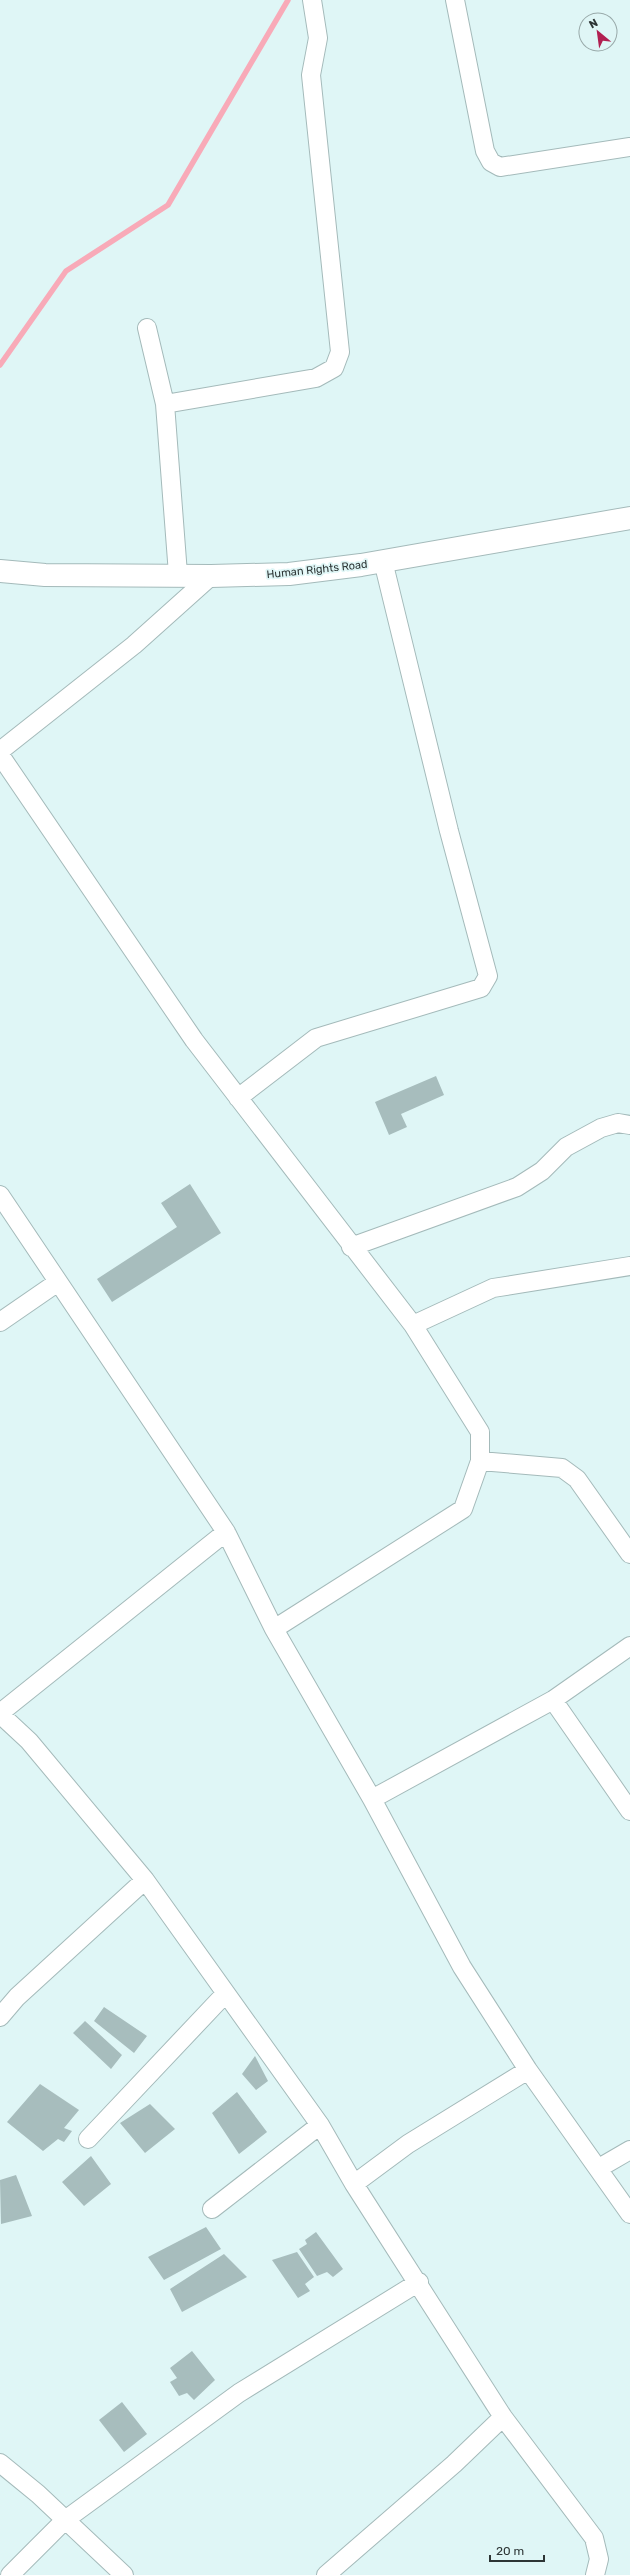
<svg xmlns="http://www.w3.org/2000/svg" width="630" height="2575" viewBox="0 0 630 2575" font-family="Rubik,sans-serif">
<rect width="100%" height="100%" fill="#dff6f6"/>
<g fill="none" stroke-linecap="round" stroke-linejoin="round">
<!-- stream -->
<path stroke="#f8aab8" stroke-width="5.5" d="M0 365 66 271 168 205 288 0"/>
</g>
<!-- building -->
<path fill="#a7bdbd" d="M436 1076 444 1095 401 1114 407 1127 389 1135 375 1102Z
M190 1184 221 1233 112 1302 97 1279 177 1227 161 1203Z
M104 2007 147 2036 134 2053 94 2021Z
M85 2021 122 2055 111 2069 73 2033Z
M255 2056 268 2081 256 2090 242 2074Z
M40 2084 79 2110 64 2128 72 2131 64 2142 58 2139 43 2151 7 2122Z
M237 2092 267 2132 239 2154 212 2113Z
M150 2104 175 2129 145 2153 120 2123Z
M91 2156 111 2184 84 2206 62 2182Z
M16 2175 32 2216 1 2224 0 2180Z
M206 2227 221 2249 164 2280 148 2257Z
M316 2232 343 2269 333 2277 327 2272 317 2276 299 2249 307 2244 305 2240Z
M297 2252 314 2277 305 2284 310 2291 298 2298 272 2260Z
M224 2254 247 2277 182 2312 170 2289Z
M192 2351 215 2380 194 2400 187 2393 179 2396 170 2382 177 2378 170 2368Z
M122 2402 147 2434 124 2452 99 2420Z"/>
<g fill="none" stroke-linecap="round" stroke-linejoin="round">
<defs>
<path id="street" d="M455 0 485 151 491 162 500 167 630 147
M147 328 165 404 178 574
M165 404 316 378 334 368 340 352 311 75 318 38 312 0
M0 751 134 645 211 576
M0 755 194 1040 413 1325 480 1432V1461L463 1509 274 1629 372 1799 462 1967 528 2070 630 2214
M238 1098 316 1038 481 988 488 976 449 831 383 561
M0 1195 226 1532 274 1629
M351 1247 517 1187 542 1171 566 1147 601 1128 618 1123 630 1125
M0 1322 58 1282
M413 1325 493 1288 630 1266
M480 1461 562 1468 577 1479 630 1554
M553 1700 630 1811
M0 1713 226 1532
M0 1714 29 1741 145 1880 320 2125 354 2184 503 2417 594 2538 599 2559 595 2575
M372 1799 553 1700 630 1646
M0 2017 17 1997 145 1880
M88 2139 225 1994
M599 2168 630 2150
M354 2184 408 2144 528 2070
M212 2209 320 2125
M0 2463 38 2494 124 2575
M10 2575 65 2520 239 2393 419 2282
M326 2575 454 2464 503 2417"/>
<path id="secondary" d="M0 571 45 575 211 576 289 574 361 565 630 518"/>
</defs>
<!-- street casing -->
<use href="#street" stroke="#a4baba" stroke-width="20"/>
<!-- secondary casing -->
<use href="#secondary" stroke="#a4baba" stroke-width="24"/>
<!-- street -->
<use href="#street" stroke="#fff" stroke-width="18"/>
<!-- secondary -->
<use href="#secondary" stroke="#fff" stroke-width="22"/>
</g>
<g text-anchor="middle" stroke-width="3.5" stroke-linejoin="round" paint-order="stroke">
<!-- street labels -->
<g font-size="11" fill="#2d3535" stroke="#dff6f6">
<text transform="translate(317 569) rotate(-6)" y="4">Human Rights Road</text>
</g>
</g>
<!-- north arrow -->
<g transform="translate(598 32) rotate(331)"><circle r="19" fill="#dff6f6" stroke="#98a9a9"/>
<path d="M0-3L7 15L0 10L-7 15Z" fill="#b12051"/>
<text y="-6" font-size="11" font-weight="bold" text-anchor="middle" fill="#2d3535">N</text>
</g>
<!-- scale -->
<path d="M490 2555v6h54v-6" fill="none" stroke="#2d3535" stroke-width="2"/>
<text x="496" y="2555" font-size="12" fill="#2d3535" stroke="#dff6f6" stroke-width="3" paint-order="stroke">20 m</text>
</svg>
